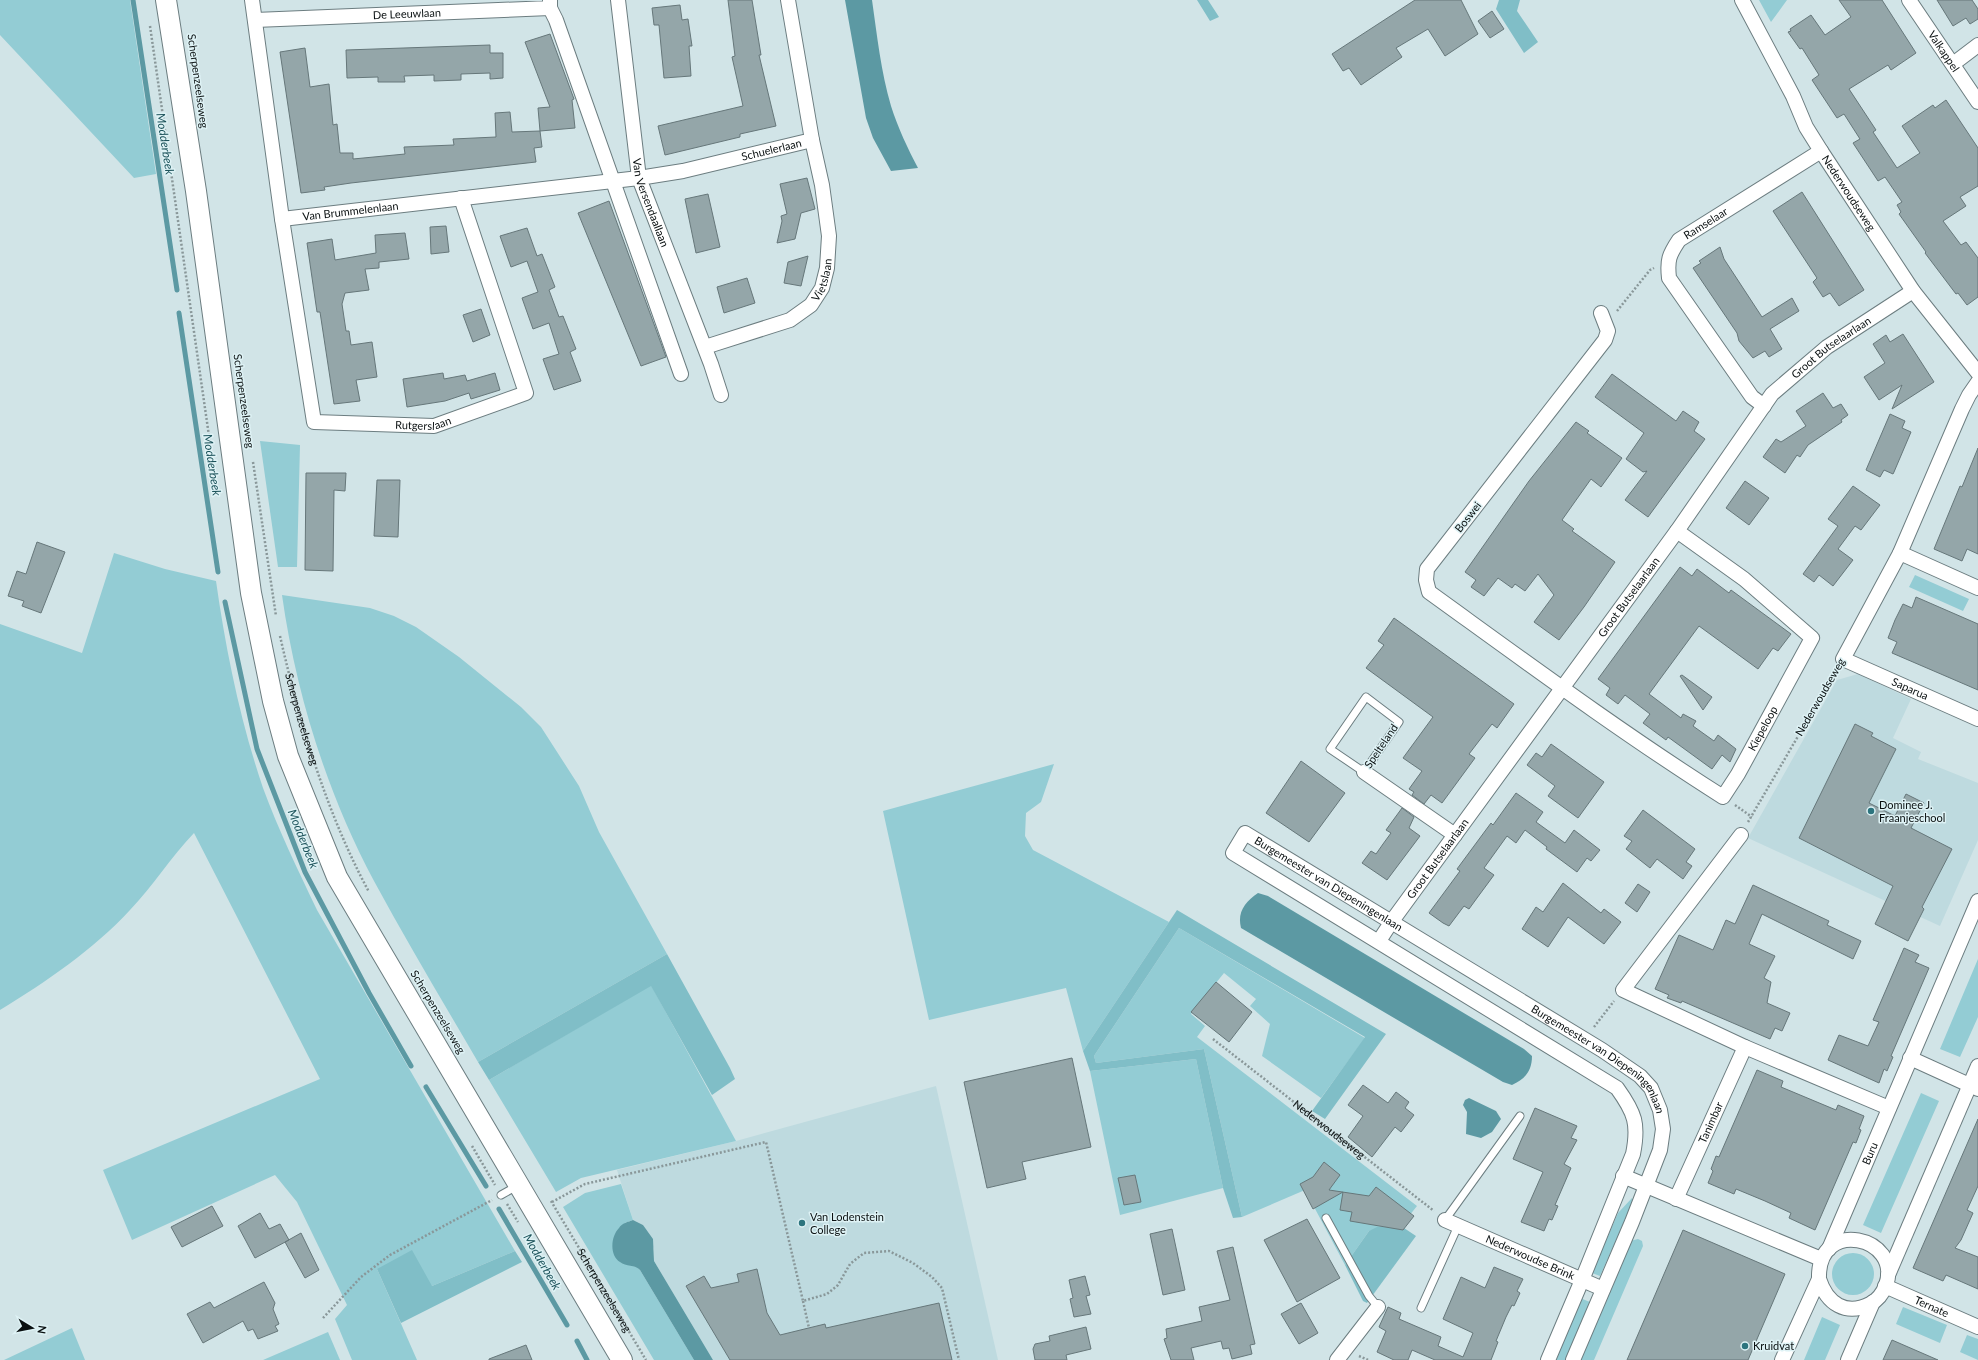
<svg xmlns="http://www.w3.org/2000/svg" width="1978" height="1360" viewBox="0 0 1978 1360" font-family="Lato,sans-serif">
<rect width="100%" height="100%" fill="#d1e4e7"/>
<!-- built -->
<path fill="#bedadf" d="M1858 674 1911 699 1893 738 1921 752 1918 759 1978 783V840L1940 926 1748 838 1837 680Z
M936 1086 998 1360H713L654 1261V1249L643 1225 633 1220 617 1170 736 1141Z"/>
<!-- green -->
<path fill="#93ccd4" d="M0 0H130L156 174 134 178 0 35Z
M1759 0H1787L1771 22Z
M260 441 300 445 297 567H278Z
M114 553 165 569 216 581C226 651 240 720 263 788 278 829 298 870 317 910L515 1251 432 1286 377 1269 417 1360H352L335 1319 347 1305 297 1202 275 1175 132 1240 103 1170 320 1079 194 833C171 857 153 886 130 910 93 950 46 982 0 1010V624L82 653Z
M1915 575 1969 599 1963 611 1909 587Z
M282 595 370 608 394 616 416 627 459 657 521 707 541 727 579 786 599 832 667 954 478 1062C443 1002 407 942 374 881 327 793 296 694 282 595Z
M1054 764 1041 802 1026 813 1025 836 1033 850 1169 922 1083 1051 1066 988 929 1020 883 811Z
M1179 928 1365 1038 1321 1098 1262 1056 1270 1024 1250 1006 1256 999 1224 973 1191 1014 1205 1026 1197 1037 1417 1206 1401 1226 1369 1231 1345 1265 1305 1190 1242 1217 1204 1049 1096 1063 1094 1056Z
M1978 959V1017L1960 1057 1940 1049Z
M651 985 736 1141 581 1178 556 1192 489 1080Z
M1196 1059 1223 1188 1120 1215 1090 1071Z
M1921 1093 1939 1101 1881 1233 1863 1225Z
M621 1184 633 1220 625 1223 633 1266 637 1267 640 1270 694 1360H654L563 1207 585 1193Z
M1632 1198 1633 1202 1600 1276 1592 1273 1618 1213Z
M1638 1239 1642 1241 1643 1246 1594 1360H1580L1630 1241Z
M1832 1274a21 21 0 1 1 42 0a21 21 0 1 1-42 0Z
M1580 1298 1590 1302 1565 1360H1553Z
M1903 1307 1947 1325 1940 1343 1896 1324Z
M1822 1317 1840 1325 1825 1360H1804Z
M72 1328 85 1360H4Z
M328 1332 340 1360H263Z
M1967 1335 1978 1339V1360L1960 1352Z"/>
<!-- forest -->
<path fill="#80bec7" d="M1197 0H1208L1219 17 1210 21Z
M1499 0H1520L1517 11 1538 42 1524 53 1496 9Z
M1177 910 1386 1034 1325 1119 1312 1111 1365 1037 1179 928 1094 1056 1096 1063 1204 1049 1242 1217 1233 1218 1223 1188 1196 1059 1090 1071 1083 1051Z
M667 954 730 1068 735 1079 712 1095 651 986 489 1080 478 1062Z
M1401 1226 1416 1236 1367 1303 1363 1301 1345 1265 1369 1231 1377 1227Z
M412 1250 432 1286 515 1251 522 1262 401 1323 377 1269Z"/>
<!-- water -->
<path fill="#5c99a3" d="M845 0H872C877 35 881 72 891 106 898 128 908 149 918 168L891 171 873 138 866 118Z
M1258 893 1268 896 1524 1049 1532 1056C1532 1071 1525 1079 1512 1085L1503 1082 1241 928C1237 912 1245 902 1258 893Z
M1469 1098 1496 1111 1501 1119 1492 1132 1481 1138 1466 1134 1467 1112 1463 1105 1465 1100Z
M633 1220 643 1225 653 1239 654 1261 713 1360H694L640 1270C635 1264 626 1267 620 1262 609 1255 611 1236 619 1228 622 1223 628 1222 633 1220Z"/>
<g fill="none" stroke-linecap="round" stroke-linejoin="round">
<!-- stream -->
<path stroke="#5c99a3" stroke-width="5" d="M133 0 177 290
M179 313 218 572
M225 602 257 749 305 872 369 993 411 1066
M426 1087 486 1186
M499 1209 567 1325
M577 1341 587 1360"/>
</g>
<!-- building -->
<path fill="#94a6a9" stroke="#66777a" d="M728 0H752L761 55H759L776 126 740 134V137L665 155 658 126 743 106 732 57 735 56Z
M1415 0H1461L1478 34 1445 56 1428 29 1396 48 1402 57 1361 85 1349 68 1343 71 1332 54Z
M1839 0H1882L1916 53 1891 70 1888 65 1849 89 1876 130 1873 132 1897 168 1920 153 1902 126 1933 105 1935 108 1946 100 1978 148V186L1960 197 1966 206 1943 221 1961 245 1966 242 1978 258V297L1967 305 1958 293 1956 294 1925 253 1926 252 1899 214 1901 212 1897 205 1902 202 1885 177 1878 181 1853 143 1860 139 1844 114 1837 118 1812 80 1819 75 1802 48 1800 49 1788 32 1791 31 1790 29 1811 15 1825 35 1851 17Z
M1937 0H1972L1978 9V19L1970 24 1966 18 1953 26Z
M680 5 682 20 688 19 692 46H689L691 76 664 78 659 25H654L652 8Z
M1492 11 1504 29 1490 38 1478 21Z
M550 34 574 99 572 100 575 128 540 131 538 108 550 107 525 42Z
M490 45V53H503V78L490 79V73L461 74V80L434 81V75L404 76 405 82H378V77L347 78 346 50Z
M305 48 310 87 329 84 333 125 337 124 340 153H353V159L405 154 404 147 454 145 453 139 496 137 495 113 510 112 512 132 540 131 542 147 534 148 536 162 351 183 324 187 325 190 301 193 280 52Z
M807 178 815 209 801 213 795 239 777 243 782 221 781 216 787 214 780 184Z
M1802 192 1864 290 1839 306 1830 293 1823 297 1813 282 1817 278 1773 211Z
M708 194 720 247 696 253 685 199Z
M609 201 666 357 641 366 578 213Z
M446 226 449 252 431 254 430 227Z
M527 228 537 256 542 254 555 287 549 290 559 317 563 316 576 349 570 352 581 381 554 390 543 359 559 354 549 323 533 329 522 298 538 292 527 261 511 267 500 236Z
M405 233 409 259 379 262V268L365 269 369 290 345 293 342 304 346 331H349L351 345 372 342 377 377 356 380 360 401 334 404 320 312H317L307 243 332 239 335 260 376 253 375 235Z
M1720 247 1724 259 1762 317 1792 298 1799 311 1770 329 1782 349 1769 357 1765 351 1753 358 1739 341 1737 333 1693 268 1701 263 1699 261Z
M808 256 801 286 784 283 788 262Z
M747 278 755 303 724 313 717 287Z
M481 309 490 335 473 342 463 315Z
M1903 334 1934 382 1892 409 1902 385 1879 400 1864 377 1885 363 1873 344 1886 335 1890 342Z
M443 373 444 379 465 375 467 381 495 373 500 390 471 399 469 393 445 401 407 407 403 379Z
M1612 374 1676 421 1683 411 1699 422 1694 431 1705 439 1648 517 1625 500 1647 471 1643 472 1626 459 1644 433 1595 397Z
M1823 393 1833 408 1841 404 1848 415 1841 420 1842 422 1808 445 1800 457 1797 455 1785 473 1763 457 1776 439 1781 442 1806 426 1796 411Z
M1890 414 1905 421 1902 428 1911 432 1894 472 1893 474 1884 470 1880 477 1866 470Z
M1576 422 1589 431 1587 433 1622 458 1601 487 1591 479 1562 520 1574 529 1572 531 1615 562 1584 607 1559 640 1534 622 1554 595 1538 574 1525 591 1515 584 1512 588 1498 578 1484 596 1471 587 1476 580 1465 572 1529 481Z
M1978 448V554L1967 549 1962 561 1934 549 1960 486 1962 487Z
M306 473H346L345 491 334 490 333 571 305 570Z
M377 480H400L398 537 374 536Z
M1745 481 1769 498 1749 525 1726 508Z
M1853 486 1880 505 1861 530 1855 526 1838 549 1853 560 1833 586 1819 575 1814 582 1803 574 1838 526 1828 519Z
M37 542 65 552 41 613 22 606 24 601 8 596 17 571 26 574Z
M1680 567 1692 576 1697 569 1729 593 1731 590 1791 634 1778 651 1773 648 1758 669 1699 626 1649 694 1681 718 1683 714 1696 721 1693 726 1714 741 1718 735 1736 749 1730 762 1722 755 1712 769 1668 737 1666 740 1643 723 1650 714 1625 695 1618 704 1606 695 1610 688 1598 679Z
M1916 597 1978 624V690L1892 653 1897 642 1888 638 1895 620 1903 604 1912 608Z
M1394 618 1514 704 1497 728 1492 724 1469 754 1475 758 1442 803 1431 795 1424 804 1412 795 1414 792 1409 789 1422 771 1403 758 1433 717 1366 668 1384 645 1378 641Z
M1682 675 1712 697 1703 710 1680 676Z
M1855 724 1873 733 1871 736 1896 749 1869 803 1895 816 1906 794 1924 803 1911 828 1952 849 1922 907 1924 909 1908 941 1875 924 1893 886 1799 838Z
M1551 744 1604 782 1578 818 1548 796 1555 786 1527 765 1536 753 1542 757Z
M1301 761 1345 793 1309 842 1266 813Z
M1516 793 1543 812 1536 822 1565 843 1574 830 1600 850 1591 861 1587 858 1577 872 1546 849 1547 847 1525 830 1516 843 1507 836 1484 868 1494 875 1477 898 1469 909 1464 906 1449 926 1443 923 1429 913 1460 871 1457 869 1491 823 1493 825Z
M1402 808 1414 817 1409 828 1420 836 1387 880 1362 863 1371 851 1376 854 1383 844 1391 833 1386 830Z
M1643 810 1695 849 1686 862 1692 866 1683 879 1657 859 1650 868 1626 849 1632 841 1624 836Z
M1563 883 1601 913 1604 909 1621 922 1604 944 1568 917 1548 947 1522 929 1536 907 1543 912Z
M1638 884 1650 892 1637 912 1625 903Z
M1753 885 1829 921 1827 925 1861 941 1853 959 1762 914 1749 944 1775 956 1764 978 1771 982 1767 1003 1790 1013 1782 1031 1775 1028 1770 1039 1682 1001 1681 1003 1667 998 1669 995 1655 989 1679 935 1713 950 1726 920 1735 924Z
M1904 948 1919 955 1915 962 1929 968 1891 1056 1893 1057 1887 1071 1884 1069 1879 1083 1828 1060 1839 1035 1868 1046 1879 1022 1873 1020Z
M1216 982 1252 1012 1229 1042 1191 1012Z
M1072 1058 1091 1147 1022 1162 1026 1179 987 1188 964 1082Z
M1757 1070 1783 1081 1781 1087 1836 1110 1838 1105 1864 1116 1859 1129 1861 1130 1856 1143 1853 1142 1815 1230 1789 1218 1791 1213 1765 1201 1736 1189 1734 1194 1708 1183 1713 1171 1711 1169 1716 1156 1719 1157Z
M1363 1085 1388 1103 1396 1092 1409 1102 1405 1108 1414 1115 1401 1132 1395 1127 1372 1157 1348 1137 1363 1116 1348 1105Z
M1535 1108 1577 1126 1571 1138 1577 1140 1564 1164 1571 1168 1555 1205 1558 1206 1552 1220 1549 1219 1544 1231 1521 1222 1543 1172 1513 1159Z
M1978 1119V1186L1967 1210 1973 1213 1961 1240 1955 1248 1978 1257V1289L1946 1275 1943 1281 1913 1268Z
M1324 1162 1340 1175 1329 1190 1369 1196 1376 1187 1414 1216 1403 1230 1350 1221 1352 1212 1340 1210 1343 1192 1313 1209 1300 1184 1313 1177Z
M1135 1175 1141 1202 1124 1205 1118 1178Z
M212 1206 223 1226 182 1247 171 1227Z
M260 1213 269 1229 280 1224 289 1240 255 1258 238 1226Z
M1307 1219 1340 1278 1297 1302 1264 1240Z
M1172 1229 1185 1290 1163 1295 1150 1234Z
M1683 1230 1785 1274 1748 1360H1627Z
M301 1233 319 1270 305 1278 285 1242Z
M1233 1247 1255 1344 1250 1345 1252 1354 1232 1359 1229 1348 1223 1349 1221 1341 1191 1348 1194 1360H1171L1164 1339 1167 1338 1166 1329 1202 1321 1199 1307 1230 1300 1217 1251Z
M1494 1267 1523 1279 1517 1291 1520 1293 1514 1306 1512 1305 1506 1317 1496 1341 1498 1342 1491 1360H1435L1412 1350 1408 1360H1394L1377 1352 1386 1331 1379 1327 1388 1307 1401 1313 1399 1319 1441 1337 1438 1346 1463 1357 1473 1333 1443 1319 1461 1277 1485 1288Z
M757 1269 767 1313 780 1335 825 1324 826 1328 939 1303 952 1360H730L686 1286 704 1276 711 1288 739 1282 737 1274Z
M1085 1276 1090 1295 1086 1296 1091 1314 1074 1317 1070 1299 1073 1298 1069 1280Z
M264 1282 275 1303 273 1309 279 1324 275 1326 278 1331 258 1339 253 1329 248 1331 243 1321 203 1343 187 1314 210 1302 214 1308Z
M1301 1303 1318 1333 1299 1344 1281 1314Z
M1086 1327 1091 1349 1066 1355 1067 1360H1035L1033 1349 1035 1344 1050 1341 1049 1336Z
M1892 1340 1938 1360H1883Z
M526 1345 532 1360H489V1359Z"/>
<g fill="none" stroke-linecap="round" stroke-linejoin="round">
<defs>
<path id="service" d="M1366 697 1399 722 1364 772 1330 749Z
M501 1195 517 1186
M1326 1218 1369 1296 1378 1307
M1445 1220 1520 1116
M1421 1308 1458 1226"/>
<g id="minor">
<path id="s4" d="M252 0 282 219 639 178 683 171 812 140 788 0"/>
<path id="s5" d="M618 0 639 178 711 364 721 395"/>
<path id="s6" d="M1742 0 1793 96 1806 127 1821 151 1913 291 1978 373"/>
<path id="s7" d="M1909 0 1978 102"/>
<path d="M550 8 556 20 681 374"/>
<path id="s8" d="M255 20 550 8V0"/>
<path d="M1953 64 1978 45"/>
<path id="s9" d="M282 219 314 422 434 426 526 393 461 198"/>
<path id="s10" d="M1601 313 1608 331 1605 340 1427 569 1426 580 1429 592C1526 662 1622 733 1723 797L1738 774 1812 638 1744 579 1677 531"/>
<path id="s11" d="M705 347 790 320 811 305 822 288 827 268 829 236 822 185 812 140"/>
<path id="s12" d="M1978 382 1969 395 1962 409 1900 553 1843 659 1978 719"/>
<path id="s13" d="M1764 406 1752 397 1669 278C1667 260 1669 255 1679 240L1821 151"/>
<path d="M1900 553 1978 588"/>
<path d="M1364 772 1455 835"/>
<path d="M1741 835 1623 990 1745 1047 1889 1108"/>
<path id="s14" d="M1379 941 1392 921 1677 531 1772 394 1827 347 1913 291"/>
<path d="M1910 1058 1978 1089"/>
<path d="M1623 1176 1821 1259"/>
<path id="s15" d="M1676 1199 1745 1047"/>
<path id="s16" d="M1445 1220 1603 1289"/>
<path id="s17" d="M1829 1249 1978 901"/>
<path d="M1888 1275 1978 1066"/>
<path id="s18" d="M1885 1286 1978 1327"/>
<path d="M1337 1360 1378 1307"/>
<path id="s19" d="M1548 1360 1582 1280 1633 1154C1639 1124 1635 1113 1617 1088L1233 853 1245 833 1602 1050 1640 1076 1651 1088 1660 1110 1663 1129 1660 1150 1632 1222 1573 1360"/>
<path d="M1782 1360 1819 1279C1817 1216 1903 1237 1886 1285 1883 1293 1878 1300 1870 1304 1846 1316 1827 1304 1819 1279"/>
<path d="M1848 1360 1873 1302"/>
</g>
<path id="secondary" d="M166 0 196 191 251 593 273 701 288 756 337 877 622 1360"/>
</defs>
<!-- service casing -->
<use href="#service" stroke="#6c7d80" stroke-width="9"/>
<!-- minor casing -->
<use href="#minor" stroke="#6c7d80" stroke-width="16"/>
<!-- secondary casing -->
<use href="#secondary" stroke="#6c7d80" stroke-width="22"/>
<!-- path -->
<g stroke="#899799" stroke-width="2.5" stroke-dasharray="2 2" stroke-linecap="butt">
<path d="M150 26 210 443"/>
<path d="M1617 311 1650 270 1654 268"/>
<path d="M253 462 276 616"/>
<path id="s1" d="M280 636C300 724 326 812 369 892"/>
<path d="M1735 805 1752 817"/>
<path d="M1748 822 1836 671"/>
<path d="M1594 1027 1614 1001"/>
<path id="s2" d="M1213 1039 1434 1211"/>
<path d="M472 1146 495 1185"/>
<path id="s3" d="M551 1201 646 1360"/>
<path d="M552 1202 585 1184 766 1142 803 1301 827 1294 838 1285 850 1264 864 1253 889 1251 913 1263 932 1277 942 1288 959 1360"/>
<path d="M507 1204 518 1222"/>
<path d="M803 1301 809 1328"/>
<path d="M323 1318 361 1277 390 1255 492 1200"/>
<path d="M1359 1356 1368 1360"/>
</g>
<!-- service -->
<use href="#service" stroke="#fff" stroke-width="7"/>
<!-- minor -->
<use href="#minor" stroke="#fff" stroke-width="14"/>
<!-- secondary -->
<use href="#secondary" stroke="#fff" stroke-width="20"/>
</g>
<!-- markers -->
<g fill="#2c747e" stroke="#def2f5" stroke-width="1.5">
<circle cx="1871" cy="811" r="4"/>
<circle cx="802" cy="1223" r="4"/>
<circle cx="1745" cy="1346" r="4"/>
</g>
<g text-anchor="middle" stroke-width="3" stroke-linejoin="round" paint-order="stroke">
<!-- street labels -->
<g font-size="11" fill="#0a1011" stroke="#def2f5">
<text dy="4" stroke="none"><textPath href="#s8" startOffset="152">De Leeuwlaan</textPath></text>
<text dy="4" stroke="none"><textPath href="#s7" startOffset="62">Valkappel</textPath></text>
<text transform="translate(198 81) rotate(82)" y="4">Scherpenzeelseweg</text>
<text dy="4" stroke="none"><textPath href="#s4" startOffset="716">Schuelerlaan</textPath></text>
<text dy="4" stroke="none"><textPath href="#s6" startOffset="221">Nederwoudseweg</textPath></text>
<text dy="4" stroke="none"><textPath href="#s5" startOffset="206">Van Versendaallaan</textPath></text>
<text dy="4" stroke="none"><textPath href="#s4" startOffset="290">Van Brummelenlaan</textPath></text>
<text dy="4" stroke="none"><textPath href="#s13" startOffset="232">Ramselaar</textPath></text>
<text dy="4" stroke="none"><textPath href="#s11" startOffset="143">Vietslaan</textPath></text>
<text dy="4" stroke="none"><textPath href="#s14" startOffset="749">Groot Butselaarlaan</textPath></text>
<text transform="translate(244 401) rotate(82)" y="4">Scherpenzeelseweg</text>
<text dy="4" stroke="none"><textPath href="#s9" startOffset="315">Rutgerslaan</textPath></text>
<text transform="translate(1468 517) rotate(-52)" y="4">Boswei</text>
<text dy="4" stroke="none"><textPath href="#s14" startOffset="425">Groot Butselaarlaan</textPath></text>
<text dy="4" stroke="none"><textPath href="#s12" startOffset="382">Saparua</textPath></text>
<text transform="translate(1820 697) rotate(-60)" y="4">Nederwoudseweg</text>
<text dy="4" stroke="none"><textPath href="#s1" startOffset="86">Scherpenzeelseweg</textPath></text>
<text dy="4" stroke="none"><textPath href="#s10" startOffset="780">Kiepeloop</textPath></text>
<text transform="translate(1381 746) rotate(-56)" y="4">Spelteland</text>
<text dy="4" stroke="none"><textPath href="#s14" startOffset="101">Groot Butselaarlaan</textPath></text>
<text dy="4" stroke="none"><textPath href="#s19" startOffset="865">Burgemeester van Diepeningenlaan</textPath></text>
<text transform="translate(438 1012) rotate(59)" y="4">Scherpenzeelseweg</text>
<text dy="4" stroke="none"><textPath href="#s19" startOffset="1189">Burgemeester van Diepeningenlaan</textPath></text>
<text dy="4" stroke="none"><textPath href="#s15" startOffset="84">Tanimbar</textPath></text>
<text dy="4" stroke="none"><textPath href="#s2" startOffset="147">Nederwoudseweg</textPath></text>
<text dy="4" stroke="none"><textPath href="#s17" startOffset="104">Buru</textPath></text>
<text dy="4" stroke="none"><textPath href="#s16" startOffset="93">Nederwoudse Brink</textPath></text>
<text dy="4" stroke="none"><textPath href="#s3" startOffset="104">Scherpenzeelseweg</textPath></text>
<text dy="4" stroke="none"><textPath href="#s18" startOffset="51">Ternate</textPath></text>
</g>
<!-- poi labels -->
<g font-size="11" fill="#0a1011" stroke="#def2f5" text-anchor="start">
<text x="1879" y="809">Dominee J.<tspan x="1879" dy="13">Fraanjeschool</tspan></text>
<text x="810" y="1221">Van Lodenstein<tspan x="810" dy="13">College</tspan></text>
<text x="1753" y="1350">Kruidvat</text>
</g>
<!-- water labels -->
<g font-size="12" font-style="italic" fill="#1d535b" stroke="#def2f5">
<text transform="translate(165 144) rotate(81)" y="4">Modderbeek</text>
<text transform="translate(212 465) rotate(81)" y="4">Modderbeek</text>
<text transform="translate(303 839) rotate(68)" y="4">Modderbeek</text>
<text transform="translate(542 1262) rotate(60)" y="4">Modderbeek</text>
</g>
</g>
<!-- north arrow -->
<g transform="translate(32 1328) rotate(100)" stroke="#def2f5" stroke-width="3" paint-order="stroke">
<path d="M0-3L7 15L0 10L-7 15Z" fill="#0a1011"/>
<text y="-6" font-size="11" font-weight="bold" text-anchor="middle" fill="#0a1011">N</text>
</g>
</svg>
